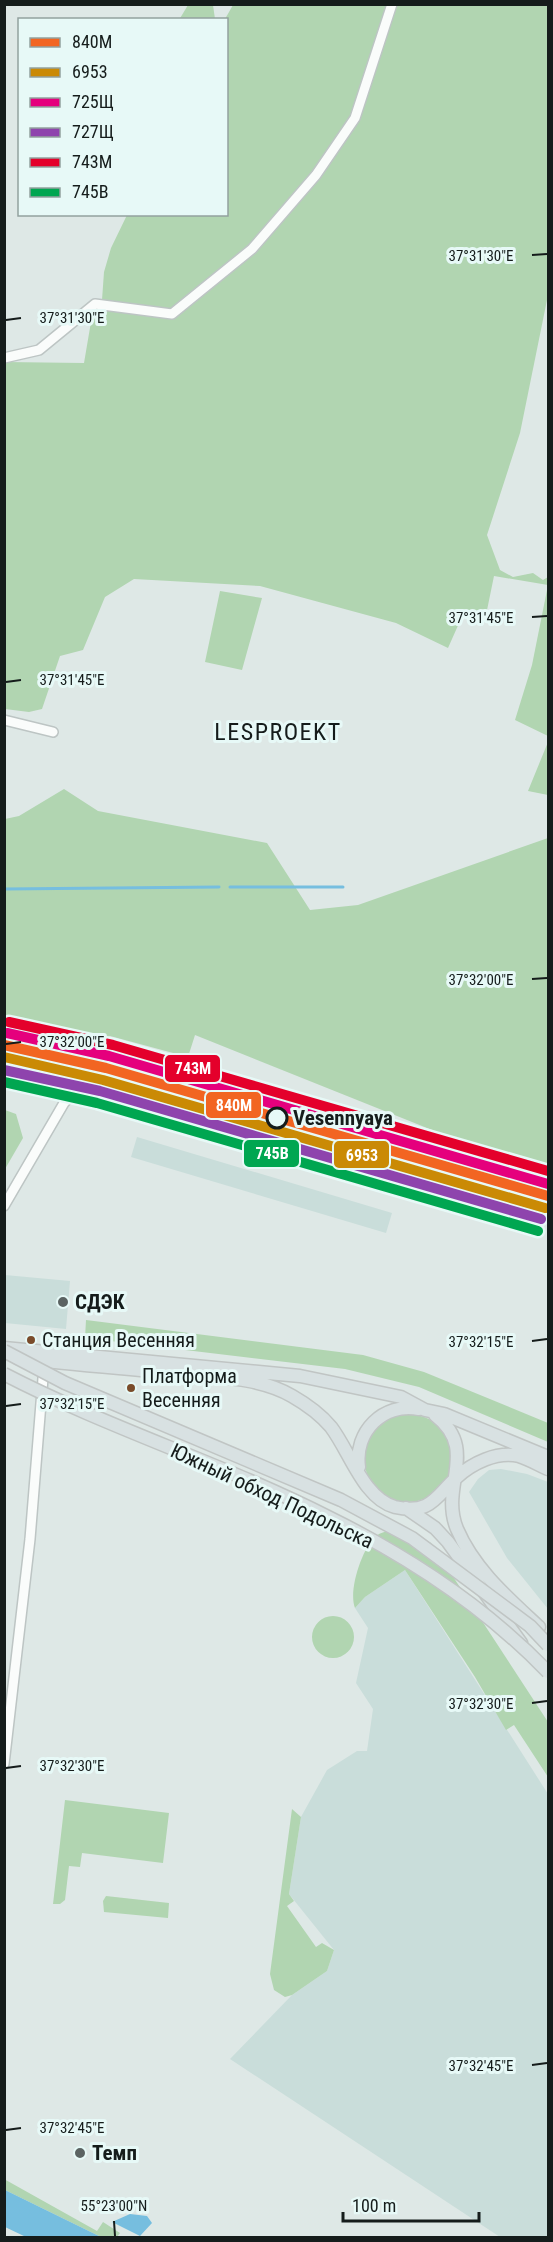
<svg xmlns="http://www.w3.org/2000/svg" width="553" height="2242" viewBox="0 0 553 2242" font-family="'Roboto Condensed',sans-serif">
<rect width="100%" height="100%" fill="#dee8e6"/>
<!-- built -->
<path fill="#c9ddda" d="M137 1137 392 1213 386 1233 131 1157Z
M5 1275 70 1281 66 1329 5 1323Z
M501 1469 527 1474 548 1482V1609L507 1558 469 1492 478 1479 489 1470Z
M405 1570 548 1794V2237H500L230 2059 292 1995 327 1971 334 1950 289 1894 301 1817 327 1770 357 1751H367L373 1709 356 1683 368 1628 355 1608 365 1597Z"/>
<!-- green -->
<path fill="#b1d5b1" d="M188 5H213L215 19 179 20Z
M233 5H548V295L520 433 487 535 500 570 513 577 533 573 543 580 548 577V736L515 720 532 665 548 585 494 576 486 615 464 612 448 648 396 623 260 586 134 579 105 597 83 650 60 656 42 709 29 712 5 709V362L84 363 92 316 102 300 104 272 111 248 127 215 226 214 225 19Z
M220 591 262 598 242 670 205 662Z
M548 742V795L528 791Z
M64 789 98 811 267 843 310 910 358 905 548 838V1166L447 1136 195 1035 188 1057 110 1036 61 1042 5 1029V819L19 816Z
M5 1110 16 1114 23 1138 5 1169Z
M86 1320 363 1355 424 1372 548 1423V1442L419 1387 345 1369 85 1338Z
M364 1458a44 44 0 1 1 88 0a44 44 0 1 1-88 0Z
M409 1530 431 1543 548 1722V1777L514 1725 506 1730 475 1677 405 1570 365 1597 355 1608C348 1591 362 1548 376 1536 385 1529 399 1531 409 1530Z
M312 1637a21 21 0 1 1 42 0a21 21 0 1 1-42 0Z
M65 1800 169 1813 163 1863 82 1853 80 1867 69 1866 65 1900 60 1904H53Z
M292 1809 301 1817 289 1894 294 1901 287 1906 316 1947 322 1943 334 1950 327 1971 292 1995 285 1997 274 1990 270 1974Z
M106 1896 169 1903 168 1918 104 1912 103 1901Z
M4 2179 97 2231 103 2222 120 2233 117 2237H101L5 2190Z"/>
<!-- water -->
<path fill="#76bedf" d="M5 2190 101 2237H26L5 2227Z
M130 2214 147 2216 152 2223 140 2236 112 2222Z"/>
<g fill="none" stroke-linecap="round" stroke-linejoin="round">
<!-- stream -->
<path stroke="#76bedf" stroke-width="3" d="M230 887H343
M4 889 219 887"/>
<defs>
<path id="minor" d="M4 358 39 350 95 304 172 314 252 249 316 175 355 118 392 4
M4 720 53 732
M4 1206 64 1103 71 1095 96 1091
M4 1764 30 1539 44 1366"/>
<path id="major" d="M4 1348 300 1376 401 1397 425 1410 444 1414 548 1457
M18 1358C69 1364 121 1368 172 1373 210 1377 258 1376 292 1396 306 1404 321 1415 331 1427 350 1452 364 1499 395 1507 431 1515 436 1496 456 1478 472 1463 497 1451 519 1456 529 1459 539 1465 548 1469
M435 1415C480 1450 439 1486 457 1529 474 1569 508 1598 539 1627
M359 1467C354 1432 383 1402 419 1409
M406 1508 435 1528 448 1542 521 1643"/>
</defs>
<!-- minor casing -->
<use href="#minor" stroke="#bdc5c4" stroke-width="12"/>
<!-- major casing -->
<use href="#major" stroke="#c0c5c4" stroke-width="15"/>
<!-- minor -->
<use href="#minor" stroke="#fafcfb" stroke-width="9"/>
<!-- major -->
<use href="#major" stroke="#d8e1e2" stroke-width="12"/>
<defs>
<path id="major-bridge" d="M4 1351 65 1383 341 1500 412 1538 530 1626 548 1645
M4 1374C110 1429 224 1464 330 1518 409 1557 487 1609 548 1672"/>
</defs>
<!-- major-bridge casing -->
<use href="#major-bridge" stroke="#c0c5c4" stroke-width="15" stroke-linecap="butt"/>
<!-- major-bridge -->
<use href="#major-bridge" stroke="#d8e1e2" stroke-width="12"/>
<defs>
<path id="rail-1" d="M4 1045 106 1068 548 1196"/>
<path id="rail-2" d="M4 1057 103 1080 545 1208"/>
<path id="rail-3" d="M7 1033 109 1056 548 1184"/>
<path id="rail-4" d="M4 1070 100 1091 541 1219"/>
<path id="rail-5" d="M9 1022 113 1045 548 1171"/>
<path id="rail-6" d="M4 1082 97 1103 538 1231"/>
</defs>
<!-- rail-1 casing -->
<use href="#rail-1" stroke="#e7f9f7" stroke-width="15"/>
<!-- rail-2 casing -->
<use href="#rail-2" stroke="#e7f9f7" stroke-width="15"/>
<!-- rail-3 casing -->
<use href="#rail-3" stroke="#e7f9f7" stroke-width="15"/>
<!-- rail-4 casing -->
<use href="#rail-4" stroke="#e7f9f7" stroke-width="15"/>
<!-- rail-5 casing -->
<use href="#rail-5" stroke="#e7f9f7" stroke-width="15"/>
<!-- rail-6 casing -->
<use href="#rail-6" stroke="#e7f9f7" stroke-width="15"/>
<!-- rail-1 -->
<use href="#rail-1" stroke="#f26522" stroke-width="10"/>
<!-- rail-2 -->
<use href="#rail-2" stroke="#ca8a05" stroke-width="10"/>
<!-- rail-3 -->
<use href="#rail-3" stroke="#e5007d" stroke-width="10"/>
<!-- rail-4 -->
<use href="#rail-4" stroke="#8e44ad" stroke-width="10"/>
<!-- rail-5 -->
<use href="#rail-5" stroke="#e4002b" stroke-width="10"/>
<!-- rail-6 -->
<use href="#rail-6" stroke="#00a651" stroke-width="10"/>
</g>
<!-- ticks -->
<path fill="none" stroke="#151c1b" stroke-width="2" d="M532 255 547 254M6 320 21 318M532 617 547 616M6 682 21 680M532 979 547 978M6 1044 21 1042M532 1341 547 1339M6 1406 21 1404M532 1703 547 1701M6 1768 21 1766M532 2065 547 2063M6 2130 21 2128M114 2221 115 2236"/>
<!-- markers -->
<circle fill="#e7f9f7" stroke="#151c1b" stroke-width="3" cx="277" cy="1118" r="10"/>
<g fill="#5b6362" stroke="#e7f9f7" stroke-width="2">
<circle cx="63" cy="1302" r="6"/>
<circle cx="80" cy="2153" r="6"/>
</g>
<g fill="#7a4b2a" stroke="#e7f9f7" stroke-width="2">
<circle cx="31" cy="1340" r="5"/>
<circle cx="131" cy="1388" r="5"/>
</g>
<g text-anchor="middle" stroke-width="6" stroke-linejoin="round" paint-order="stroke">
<!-- bus labels -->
<g font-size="20" fill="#151c1b" stroke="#e7f9f7" text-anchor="start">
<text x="42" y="1347">Станция Весенняя</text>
<text x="142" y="1383">Платформа<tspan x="142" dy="24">Весенняя</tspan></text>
</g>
<!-- stop labels -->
<g font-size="21" font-weight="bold" fill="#151c1b" stroke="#e7f9f7" text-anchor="start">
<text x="293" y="1125">Vesennyaya</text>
</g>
<!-- poi labels -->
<g font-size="21" font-weight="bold" fill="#151c1b" stroke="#e7f9f7" text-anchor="start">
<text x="75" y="1309">СДЭК</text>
<text x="92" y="2160">Темп</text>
</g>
<!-- street labels -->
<g font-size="21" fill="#151c1b" stroke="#e7f9f7">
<text transform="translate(272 1496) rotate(25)" y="7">Южный обход Подольска</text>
</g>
<!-- quarter labels -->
<g font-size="24" letter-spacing="1.5" fill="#151c1b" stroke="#e7f9f7">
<text x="278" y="740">LESPROEKT</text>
</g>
</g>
<g font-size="15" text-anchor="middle" fill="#151c1b" stroke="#e7f9f7" stroke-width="6" stroke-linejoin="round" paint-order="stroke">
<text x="481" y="261">37°31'30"E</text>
<text x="72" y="323">37°31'30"E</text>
<text x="481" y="623">37°31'45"E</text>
<text x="72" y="685">37°31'45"E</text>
<text x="481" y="985">37°32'00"E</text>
<text x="72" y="1047">37°32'00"E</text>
<text x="481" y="1347">37°32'15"E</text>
<text x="72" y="1409">37°32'15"E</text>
<text x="481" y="1709">37°32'30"E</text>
<text x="72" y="1771">37°32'30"E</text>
<text x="481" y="2071">37°32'45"E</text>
<text x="72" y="2133">37°32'45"E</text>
<text x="114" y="2211">55°23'00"N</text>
</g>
<g stroke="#e7f9f7" stroke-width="2">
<rect x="164" y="1054" width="57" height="29" rx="6" fill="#e4002b"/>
<rect x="205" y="1091" width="57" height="28" rx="6" fill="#f26522"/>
<rect x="243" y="1139" width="57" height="29" rx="6" fill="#00a651"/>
<rect x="333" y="1140" width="57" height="29" rx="6" fill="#ca8a05"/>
</g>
<g font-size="16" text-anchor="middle" font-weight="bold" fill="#fff">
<text x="193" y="1074">743М</text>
<text x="234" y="1111">840М</text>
<text x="272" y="1159">745В</text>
<text x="362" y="1161">6953</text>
</g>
<!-- border -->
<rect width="553" height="2242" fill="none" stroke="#151c1b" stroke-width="12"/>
<!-- legend -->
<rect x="18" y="18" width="210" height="198" fill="#e7f9f7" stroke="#93a19f" stroke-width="1.5"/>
<rect x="30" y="38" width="30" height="9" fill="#f26522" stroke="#93a19f" stroke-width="1.5"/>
<text x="72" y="48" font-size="18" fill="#151c1b">840М</text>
<rect x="30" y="68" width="30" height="9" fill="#ca8a05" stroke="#93a19f" stroke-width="1.5"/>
<text x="72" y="78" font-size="18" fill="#151c1b">6953</text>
<rect x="30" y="98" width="30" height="9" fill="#e5007d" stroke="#93a19f" stroke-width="1.5"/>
<text x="72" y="108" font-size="18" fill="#151c1b">725Щ</text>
<rect x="30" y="128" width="30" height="9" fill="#8e44ad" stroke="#93a19f" stroke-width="1.5"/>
<text x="72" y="138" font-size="18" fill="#151c1b">727Щ</text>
<rect x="30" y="158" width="30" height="9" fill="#e4002b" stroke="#93a19f" stroke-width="1.5"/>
<text x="72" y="168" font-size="18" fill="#151c1b">743М</text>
<rect x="30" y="188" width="30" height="9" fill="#00a651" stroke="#93a19f" stroke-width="1.5"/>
<text x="72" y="198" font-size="18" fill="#151c1b">745В</text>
<!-- scale -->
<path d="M343 2212v9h136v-9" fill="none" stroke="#151c1b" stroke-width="3"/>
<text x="352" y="2212" font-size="18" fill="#151c1b" stroke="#e7f9f7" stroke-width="4.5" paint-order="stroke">100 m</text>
</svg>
